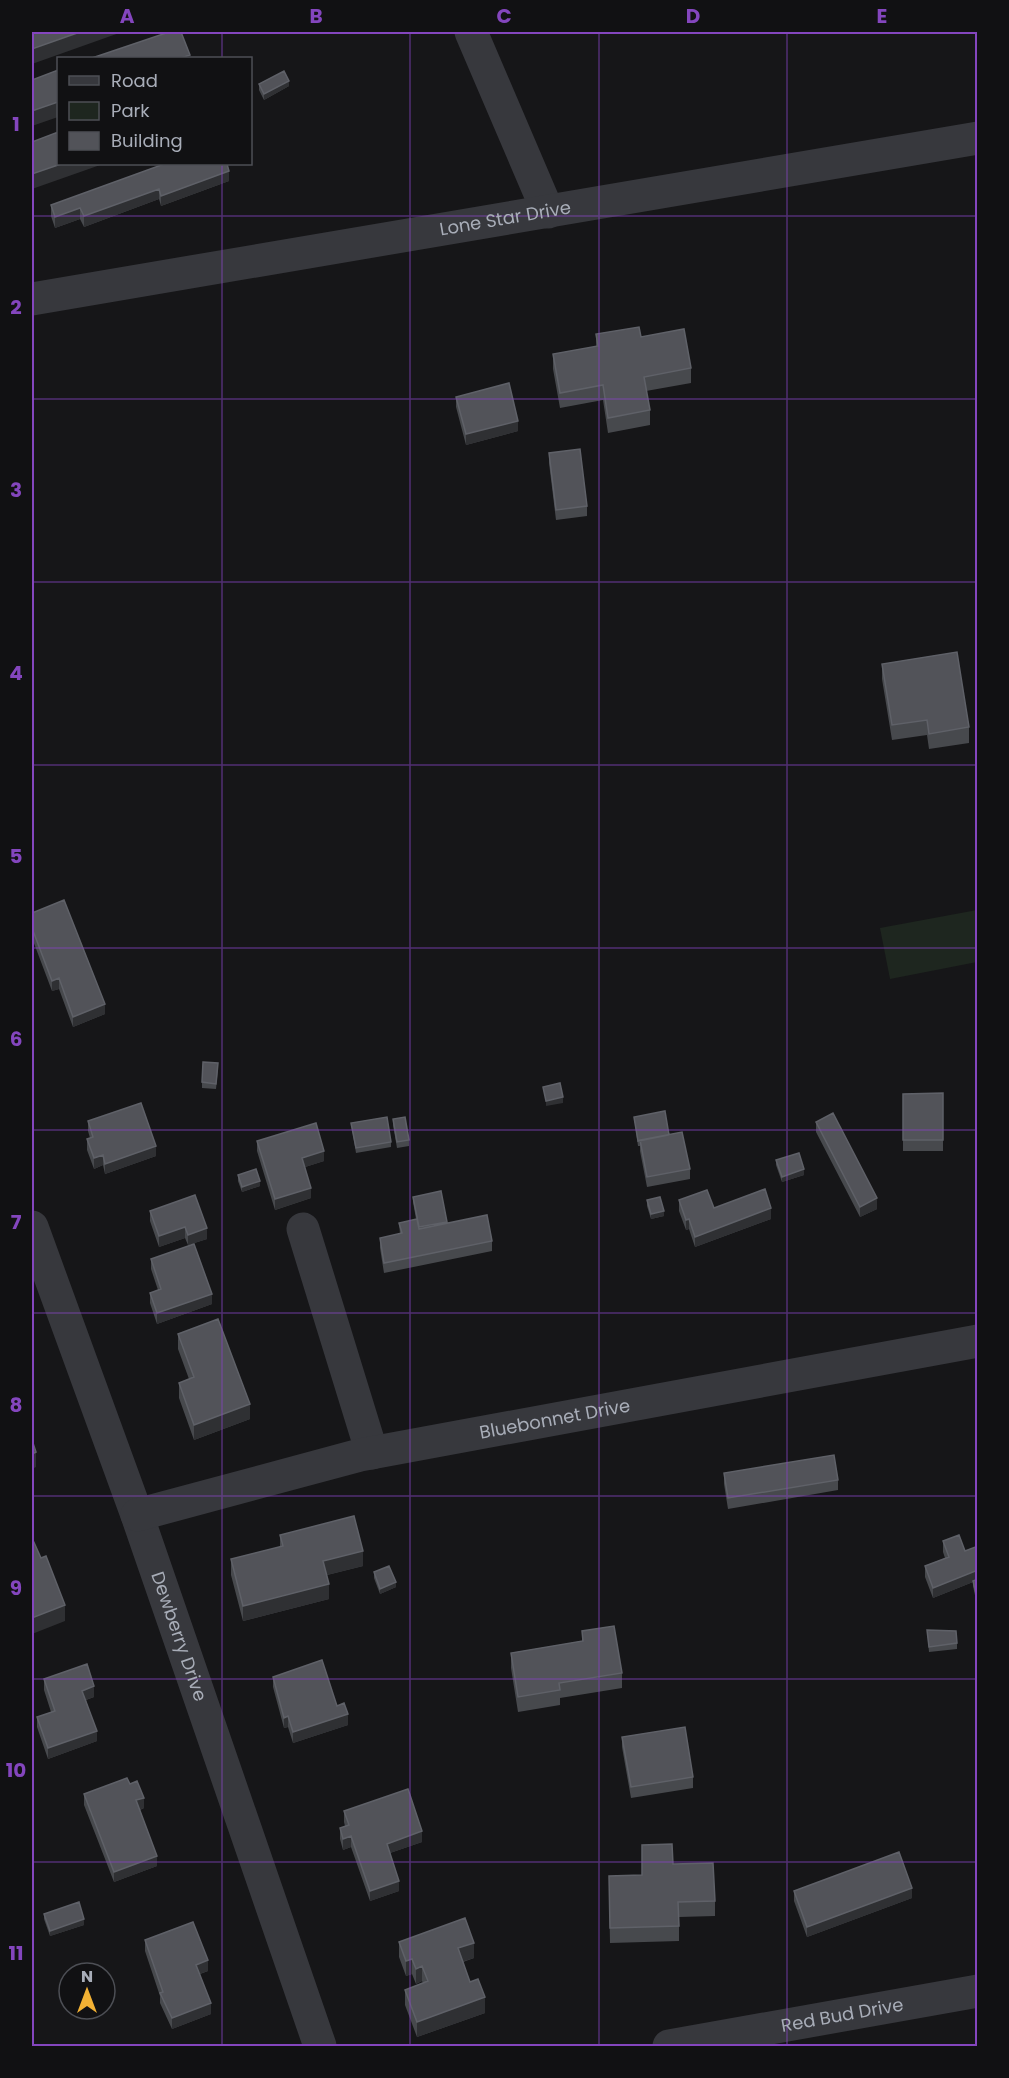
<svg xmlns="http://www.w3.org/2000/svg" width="1009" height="2078" viewBox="0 0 1009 2078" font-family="Poppins,sans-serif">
<rect width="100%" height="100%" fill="#161618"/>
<!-- green -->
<path fill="#1e261f" d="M977 910V962L890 979 880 928Z"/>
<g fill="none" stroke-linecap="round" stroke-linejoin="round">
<!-- minor -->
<g stroke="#37383d" stroke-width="33">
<path d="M471 32 548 212"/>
<path id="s1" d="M32 299 978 138"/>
<path id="s2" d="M32 1227 137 1515 320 2046"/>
<path d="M303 1229 372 1453"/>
<path id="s3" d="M137 1515 360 1455 978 1341"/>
<path id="s4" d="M669 2046 978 1991"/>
</g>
</g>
<!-- wall -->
<path fill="#47494d" d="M259 84 289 86 264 100 259 90Z
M164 164 229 181 161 206 159 199 84 227 80 219 55 228 51 216V205Z
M596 334 641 337 691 368V383L646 391 650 410V425L608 433 603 400 560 408 553 369V354L596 347Z
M456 397 518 431 466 445 456 407Z
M549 453 587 506V516L556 520 549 463Z
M882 664 969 727V743L929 749 927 735 892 740 882 679Z
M32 913 105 1014 73 1027 59 989 52 991 32 938Z
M218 1069 216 1089 202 1088V1082Z
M943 1093V1151H903V1094Z
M634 1117 669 1135 690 1169V1179L647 1187 640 1151V1146H638Z
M393 1119 409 1140V1146L397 1148 393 1125Z
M88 1121 156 1156 105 1174 103 1165 94 1169 87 1150V1139L90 1138 88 1131Z
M816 1122 877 1209 860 1217 816 1132Z
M351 1123 391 1142V1147L356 1153Z
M257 1141 324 1161 305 1167 311 1198 275 1210 257 1151Z
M776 1160 804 1175 782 1182 776 1165Z
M238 1175 260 1186 242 1192 238 1181Z
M413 1197 447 1222V1223L492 1241V1251L384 1273 380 1248V1238L400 1234 399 1223 416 1219 413 1202Z
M647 1200 664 1216 651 1219 647 1206Z
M679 1200 714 1208 771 1219 695 1247 689 1229 686 1230 679 1211Z
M150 1211 207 1239 188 1245 185 1238 159 1247 150 1221Z
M151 1259 212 1304 157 1324 150 1303V1293L158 1290 151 1269Z
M178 1334 250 1419 194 1440 179 1398V1383L189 1379 178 1349Z
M724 1473 838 1480V1490L728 1509 724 1484Z
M280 1535 363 1566 327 1575 329 1599 243 1621 231 1575V1559L280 1547Z
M943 1541 965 1551 978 1546V1599L976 1600 973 1586V1582L933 1598 925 1577V1566L945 1558 943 1552Z
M374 1572 396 1587 380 1594 374 1578Z
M927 1630 957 1643V1649L929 1652Z
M582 1631 622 1673V1688L560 1698V1705L518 1712 511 1668V1653L582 1641Z
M273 1677 337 1706 348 1725 293 1743 288 1727 284 1728 273 1687Z
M44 1679 94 1697 86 1700 97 1741 48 1759 37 1727V1717L51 1712 44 1690Z
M622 1737 693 1777V1788L631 1798 622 1747Z
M130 1784 144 1808 140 1810 157 1866 114 1882 84 1805V1794Z
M344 1811 422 1842 390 1853 399 1891 370 1901 351 1847 343 1850 340 1839V1828L345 1826 344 1822Z
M673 1864 715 1901V1916L679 1917V1941L610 1943 609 1891 642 1875Z
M794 1891 912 1898 807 1937 794 1901Z
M44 1914 84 1925 50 1936 44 1919Z
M145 1940 208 1971 200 1974 211 2014 172 2029 160 2003V1996L145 1951Z
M399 1942 474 1958 463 1962 470 1982 485 2013 417 2037 405 2005V1990L423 1983 422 1981 416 1984 412 1974 406 1976 399 1957Z"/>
<!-- shaded-wall -->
<path fill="#2f3033" d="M80 32H122L32 64V49Z
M289 81V86L264 100V94Z
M58 102V117L32 126V111Z
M61 164H103L32 189V174Z
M229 171V181L161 206V196Z
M159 189V199L84 227V216Z
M80 208V219L55 228V217Z
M518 421V431L466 445V434Z
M59 978V989L52 991V981Z
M105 1004V1014L73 1027V1017Z
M563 1097V1103L546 1106V1101Z
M156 1146V1156L105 1174V1164Z
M324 1151V1161L302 1168V1158Z
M103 1155V1165L94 1169V1158Z
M804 1169V1175L782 1182V1177Z
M260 1181V1186L242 1192V1187Z
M311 1188V1198L275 1210V1199Z
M877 1198V1209L860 1217V1207Z
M771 1208V1219L695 1247V1237Z
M664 1211V1216L651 1219V1214Z
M689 1219V1229L686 1230V1220Z
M185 1227V1238L159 1247V1236Z
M207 1228V1239L188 1245V1235Z
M212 1294V1304L157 1324V1313Z
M250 1404V1419L194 1440V1425Z
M36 1452V1467L32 1469V1454Z
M363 1551V1566L323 1576V1561Z
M978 1570V1580L933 1598V1588Z
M396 1582V1587L380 1594V1589Z
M329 1584V1599L243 1621V1606Z
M65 1605V1621L32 1634V1618Z
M94 1686V1697L82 1701V1691Z
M348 1714V1725L293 1743V1732Z
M288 1716V1727L284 1728V1718Z
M97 1731V1741L48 1759V1748Z
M144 1798V1808L136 1811V1800Z
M422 1831V1842L387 1854V1844Z
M351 1836V1847L343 1850V1839Z
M157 1856V1866L114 1882V1872Z
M399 1881V1891L370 1901V1891Z
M912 1888V1898L807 1937V1927Z
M84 1919V1925L50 1936V1931Z
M474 1943V1958L458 1963V1948Z
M412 1959V1974L406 1976V1961Z
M208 1960V1971L196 1975V1965Z
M422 1966V1981L416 1984V1969Z
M485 1997V2013L417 2037V2022Z
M211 2003V2014L172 2029V2018Z"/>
<!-- building -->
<path fill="#525359" stroke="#5f6168" stroke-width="1.5" d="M32 32H80L32 49Z
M169 32H181L190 55 181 58H92Z
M58 70V102L32 111V80Z
M284 71 289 81 264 94 259 84Z
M58 132V164H61L32 174V142Z
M164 164H227L229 171 161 196 159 189 84 216 80 208 55 217 51 205Z
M639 327 641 337 684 329 691 368 644 377 650 410 608 418 603 385 560 393 553 354 598 346 596 334Z
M509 383 518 421 466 434 456 397Z
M580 449 587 506 556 510 549 453Z
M957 652 969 727 929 734 927 720 892 725 882 664Z
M64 900 105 1004 73 1017 59 978 52 981 32 928V913Z
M203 1062 218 1063 216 1084 202 1082Z
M560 1083 563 1097 546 1101 543 1087Z
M943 1093V1140H903V1094Z
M141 1103 156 1146 105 1164 103 1155 94 1158 87 1139 93 1137 88 1121Z
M665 1111 669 1135 638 1141 634 1117Z
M833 1113 877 1198 860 1207 816 1122Z
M387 1117 391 1142 356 1148 351 1123Z
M405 1117 409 1140 397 1142 393 1119Z
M316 1123 324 1151 302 1158 311 1188 275 1199 257 1141Z
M682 1132 690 1169 647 1177 640 1140Z
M799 1153 804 1169 782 1177 776 1160Z
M256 1169 260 1181 242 1187 238 1175Z
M765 1189 771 1208 695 1237 689 1219 686 1220 679 1200 707 1190 714 1208Z
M441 1191 447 1222 419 1227 413 1197Z
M195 1195 207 1228 188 1235 185 1227 159 1236 150 1211Z
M660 1197 664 1211 651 1214 647 1200Z
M487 1215 492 1241 384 1263 380 1238 402 1233 399 1223 417 1219 419 1229Z
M194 1244 212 1294 157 1313 150 1293 161 1289 151 1259Z
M218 1319 250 1404 194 1425 179 1383 194 1377 178 1334Z
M32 1440 36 1452 32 1454Z
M834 1455 838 1480 728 1498 724 1473Z
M354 1516 363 1551 323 1561 329 1584 243 1606 231 1559 283 1546 280 1535Z
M959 1535 965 1551 978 1546V1570L933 1588 925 1566 949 1557 943 1541Z
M32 1538 41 1558 46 1556 65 1605 32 1618Z
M389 1566 396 1582 380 1589 374 1572Z
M978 1579V1594H976L973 1581Z
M614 1626 622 1673 559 1683 560 1690 518 1697 511 1653 583 1641 582 1631Z
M927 1630 956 1631 957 1643 929 1647Z
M322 1660 337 1706 344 1703 348 1714 293 1732 288 1716 284 1718 273 1677Z
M87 1664 94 1686 82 1691 97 1731 48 1748 37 1717 55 1711 44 1679Z
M685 1727 693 1777 631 1787 622 1737Z
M127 1778 130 1784 137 1781 144 1798 136 1800 157 1856 114 1872 84 1794Z
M408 1789 422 1831 387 1844 399 1881 370 1891 351 1836 343 1839 340 1828 349 1825 344 1811Z
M672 1844 673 1864 713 1863 715 1901 678 1902 679 1926 610 1928 609 1876 642 1875V1845Z
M899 1852 912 1888 807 1927 794 1891Z
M79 1902 84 1919 50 1931 44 1914Z
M465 1918 474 1943 458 1948 470 1982 478 1979 485 1997 417 2022 405 1990 428 1981 422 1966 416 1969 412 1959 406 1961 399 1942Z
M193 1922 208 1960 196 1965 211 2003 172 2018 160 1993 163 1992 145 1940Z"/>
<!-- grid -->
<path fill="none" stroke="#8446be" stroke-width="1.5" stroke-opacity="0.55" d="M222 32V58M410 32V2046M599 32V2046M787 32V2046M222 164V2046M32 216H978M32 399H978M32 582H978M32 765H978M32 948H978M32 1130H978M32 1313H978M32 1496H978M32 1679H978M32 1862H978"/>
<g text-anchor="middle" stroke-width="4.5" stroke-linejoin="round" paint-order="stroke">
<!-- street labels -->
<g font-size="18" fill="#a8adb8" stroke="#111113">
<text dy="6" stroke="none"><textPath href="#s1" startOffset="480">Lone Star Drive</textPath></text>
<text dy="6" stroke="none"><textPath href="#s3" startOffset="429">Bluebonnet Drive</textPath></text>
<text dy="6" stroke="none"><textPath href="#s2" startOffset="435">Dewberry Drive</textPath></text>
<text dy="6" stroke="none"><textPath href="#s4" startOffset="176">Red Bud Drive</textPath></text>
</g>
</g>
<!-- border -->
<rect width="1009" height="2078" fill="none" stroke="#111113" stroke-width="66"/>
<!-- legend -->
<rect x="57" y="57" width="195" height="108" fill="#111113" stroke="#4d4f55" stroke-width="1.5"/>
<rect x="69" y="76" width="30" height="9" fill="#37383d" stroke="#4d4f55" stroke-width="1.5"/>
<text x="111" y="87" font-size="18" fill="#a8adb8">Road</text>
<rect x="69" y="102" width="30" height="18" fill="#1e261f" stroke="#4d4f55" stroke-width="1.5"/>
<text x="111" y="117" font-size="18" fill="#a8adb8">Park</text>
<rect x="69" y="132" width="30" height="18" fill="#525359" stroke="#4d4f55" stroke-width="1.5"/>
<text x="111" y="147" font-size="18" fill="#a8adb8">Building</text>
<!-- north arrow -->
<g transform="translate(87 1991)"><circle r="28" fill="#111113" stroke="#4d4f55" stroke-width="1.5"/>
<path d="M0-4.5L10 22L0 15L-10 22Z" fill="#f2b134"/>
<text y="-9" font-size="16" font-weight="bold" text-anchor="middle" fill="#a8adb8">N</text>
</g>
<rect x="33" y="33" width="943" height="2012" fill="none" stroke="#8446be" stroke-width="2"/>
<g font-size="20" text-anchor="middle" font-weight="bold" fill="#8446be">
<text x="127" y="23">A</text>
<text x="316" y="23">B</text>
<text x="504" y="23">C</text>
<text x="693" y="23">D</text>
<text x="882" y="23">E</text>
<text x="16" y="131">1</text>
<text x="16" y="314">2</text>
<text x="16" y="497">3</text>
<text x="16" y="680">4</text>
<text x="16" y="863">5</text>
<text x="16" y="1046">6</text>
<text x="16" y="1229">7</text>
<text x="16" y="1412">8</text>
<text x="16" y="1595">9</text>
<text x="16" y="1777">10</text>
<text x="16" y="1960">11</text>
</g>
</svg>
